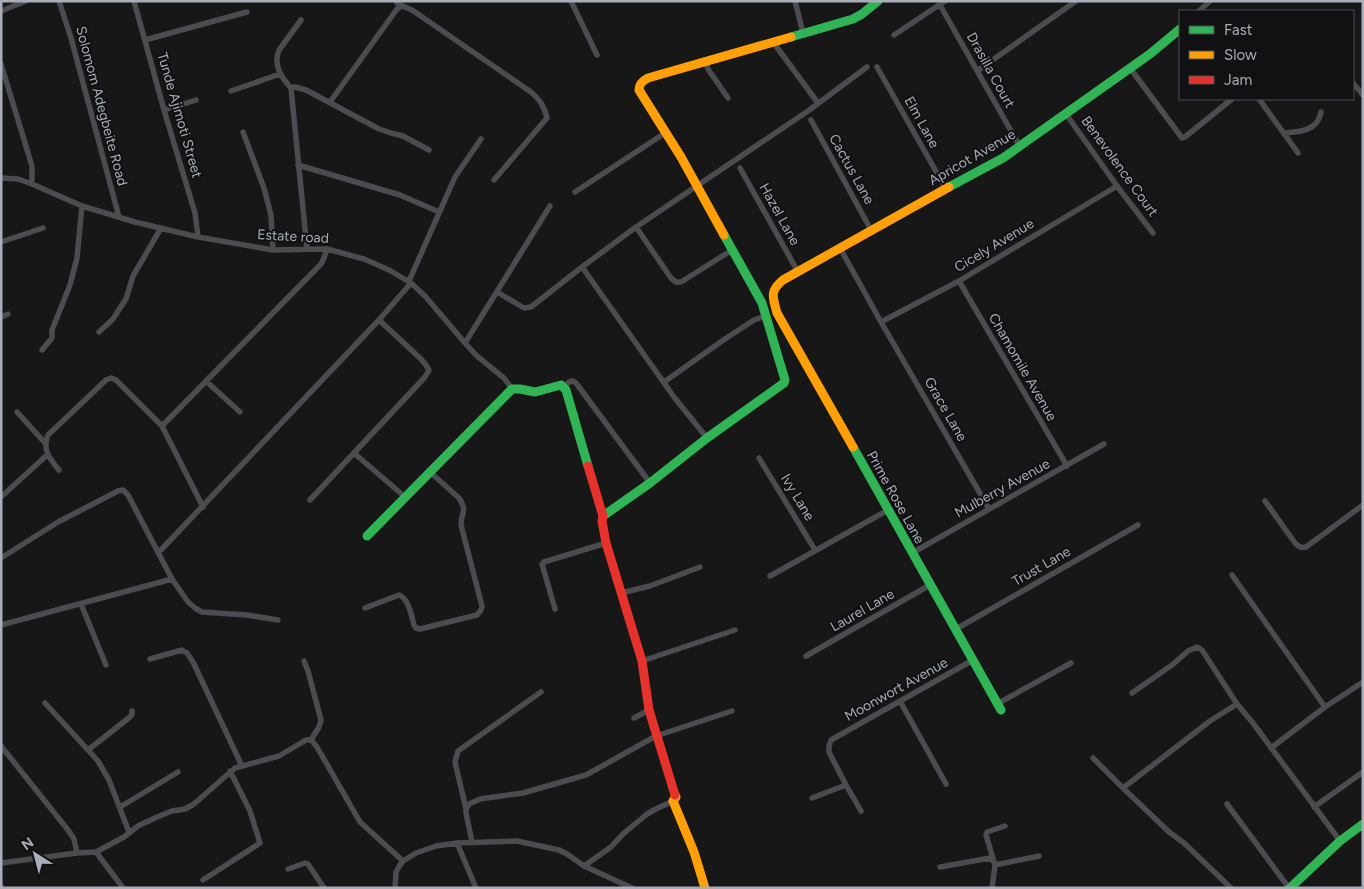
<svg xmlns="http://www.w3.org/2000/svg" width="1364" height="889" viewBox="0 0 1364 889" font-family="Figtree,sans-serif">
<rect width="100%" height="100%" fill="#171717"/>
<g fill="none" stroke-linecap="round" stroke-linejoin="round">
<!-- street -->
<path stroke="#4b4c50" stroke-width="5.5" d="M59 1 71 38 119 217
M134 1 164 110 195 213 198 237
M396 1 397 3C401 6 406 7 412 10L531 92C540 100 544 106 547 118L494 180
M571 1 597 55
M795 1 803 33
M940 5 1020 147
M1 11 26 1
M1199 11 1210 1
M301 20 279 50C273 65 281 77 291 88L307 249
M894 35 945 1
M145 40 247 12
M773 42 818 103
M705 60 708 69 728 98
M1 64 32 166V184
M877 67 946 189
M1130 68 1182 138 1185 137 1232 99
M977 71 1076 1
M1353 83 1363 95
M291 88 295 87 306 90 379 129 391 133 403 136 429 150
M231 91 280 74
M1259 99 1298 153
M330 102 397 9 401 6
M164 110 196 100
M1066 114 1117 186 1153 233
M811 120 871 230
M243 132 264 188 271 215 273 250
M1284 133C1299 132 1318 131 1321 112
M298 165 400 195 439 212
M740 168 798 272
M1 178 18 179 32 184 82 206 135 222 198 237 273 250 327 249 364 259 389 270 411 283 425 296 465 343 476 355 504 378 512 389
M575 192 665 133
M636 227 671 278 676 282H681L732 250
M1 242 43 228
M840 248 881 322 989 509
M582 267 674 397 707 438
M409 281 455 177 481 139
M959 281 1067 466
M497 292 524 308 531 307 582 267 636 227 808 111 867 67
M1 317 8 314
M881 322 959 281 1117 186
M99 332 113 319 120 308 126 299 133 276 161 228
M465 343 550 206
M42 350 52 338V330L70 285 77 258 82 206
M206 381 240 412
M664 382 722 341 754 320 766 316
M564 387 569 382 573 381 576 383 650 483
M17 412 45 443
M162 426 321 264 324 258 327 249
M354 453 405 497
M759 458 815 550
M59 470C50 459 42 450 48 435L106 380 111 378 116 380 162 426 203 507
M1 497 47 455
M310 500 425 377 429 370 426 365 421 359 379 320
M1265 501 1295 543C1299 547 1301 548 1306 547L1363 505
M159 552 379 320 411 283
M912 553 1104 444
M1 558 58 522 118 491 123 490 128 495 172 579 188 602 195 608 202 612 247 615 278 620
M1232 575 1325 707 1271 748
M770 576 888 510
M621 593 650 586 700 567
M81 604 106 665
M365 608 399 595C409 599 411 615 414 625L416 628 420 629 477 615 481 610 482 606 461 525C461 512 468 512 459 498L430 472
M555 609 542 564 544 562 606 543
M1 625 172 579
M956 629 1138 525
M806 656 930 585
M150 659 182 650 187 653 193 662 242 766
M304 661 308 671 321 720 319 727 311 740
M642 661 735 630
M1132 693 1172 665 1188 651 1197 647 1202 650 1237 704
M900 701 946 784
M45 703 98 761 109 780 129 832
M997 704 1071 663
M1325 707 1363 682
M634 718 649 710
M1 746 68 830 74 839 77 853
M88 750 130 717 132 714V711
M1093 758 1123 788 1210 721 1237 704 1253 723 1340 841
M1123 788 1169 832 1184 843 1231 888
M812 798 846 785
M1227 804 1289 888
M120 807 178 772
M1314 807 1363 772
M466 809 469 804 480 799 523 793 586 775 656 736 732 711
M861 811 846 785 829 752V746L831 740 973 660
M472 842 466 813V809L455 762 458 751 541 692
M457 843 476 888
M96 852 123 888
M1 863 77 853 96 852 124 837 138 826 157 817 172 811 185 809 194 804 235 768 279 756 306 740H311L317 747 360 822 403 861
M995 865 1039 856
M584 866 611 847 623 834 647 814 656 809 673 801
M940 867 990 858 993 861
M288 869 305 863 308 864 324 888
M203 880 260 843 250 811 230 771
M1 886 2 888
M395 888 396 872 400 865 403 861 416 853 436 846 457 843 517 841 559 850 567 854 584 866 632 888
M992 888 995 865 986 835 987 832 1005 826"/>
<!-- fast -->
<path stroke="#30b455" stroke-width="9" d="M791 37 853 19 862 14 878 1
M949 187 1003 158 1150 54 1180 29
M853 447 1001 710
M603 516 650 483 707 438 784 383 785 380 762 303 724 235
M367 536 512 389H520L535 392 561 385 566 390 588 466
M1290 888 1340 841 1363 824"/>
<!-- slow -->
<path stroke="#ff9f0a" stroke-width="9" d="M724 235 681 157 639 90C639 84 642 81 648 78L791 37
M853 447 777 313C773 298 769 291 783 280L949 187
M675 795 676 797 673 801 694 852 705 888"/>
<!-- jam -->
<path stroke="#e5322d" stroke-width="9" d="M588 466 603 516 602 521 606 543 642 661 649 710 675 795"/>
</g>
<g text-anchor="middle" stroke-width="4" stroke-linejoin="round" paint-order="stroke">
<!-- street labels -->
<g font-size="14" fill="#a8adb8" stroke="#111113">
<text transform="translate(991 70) rotate(61)" y="5">Drasilla Court</text>
<text transform="translate(102 106) rotate(75)" y="5">Solomom Adegbeite Road</text>
<text transform="translate(180 115) rotate(74)" y="5">Tunde Ajimoti Street</text>
<text transform="translate(922 122) rotate(61)" y="5">Elm Lane</text>
<text transform="translate(972 157) rotate(-30)" y="5">Apricot Avenue</text>
<text transform="translate(1120 166) rotate(54)" y="5">Benevolence Court</text>
<text transform="translate(852 169) rotate(61)" y="5">Cactus Lane</text>
<text transform="translate(780 214) rotate(61)" y="5">Hazel Lane</text>
<text transform="translate(293 236) rotate(3)" y="5">Estate road</text>
<text transform="translate(994 245) rotate(-31)" y="5">Cicely Avenue</text>
<text transform="translate(1023 367) rotate(60)" y="5">Chamomile Avenue</text>
<text transform="translate(946 409) rotate(60)" y="5">Grace Lane</text>
<text transform="translate(1002 488) rotate(-29)" y="5">Mulberry Avenue</text>
<text transform="translate(798 497) rotate(59)" y="5">Ivy Lane</text>
<text transform="translate(896 497) rotate(61)" y="5">Prime Rose Lane</text>
<text transform="translate(1041 566) rotate(-30)" y="5">Trust Lane</text>
<text transform="translate(862 610) rotate(-30)" y="5">Laurel Lane</text>
<text transform="translate(896 689) rotate(-29)" y="5">Moonwort Avenue</text>
</g>
</g>
<!-- border -->
<rect width="1364" height="889" fill="none" stroke="#a8adb8" stroke-width="5"/>
<!-- legend -->
<rect x="1179" y="10" width="175" height="90" fill="#111113" stroke="#4d4f55"/>
<rect x="1189" y="26" width="25" height="8" fill="#30b455" stroke="#4d4f55"/>
<text x="1224" y="35" font-size="15" fill="#a8adb8">Fast</text>
<rect x="1189" y="51" width="25" height="8" fill="#ff9f0a" stroke="#4d4f55"/>
<text x="1224" y="60" font-size="15" fill="#a8adb8">Slow</text>
<rect x="1189" y="76" width="25" height="8" fill="#e5322d" stroke="#4d4f55"/>
<text x="1224" y="85" font-size="15" fill="#a8adb8">Jam</text>
<!-- north arrow -->
<g transform="translate(35 854) rotate(324)" stroke="#111113" stroke-width="4" paint-order="stroke">
<path d="M0-4L9 19L0 12L-9 19Z" fill="#a8adb8"/>
<text y="-8" font-size="14" font-weight="bold" text-anchor="middle" fill="#a8adb8">N</text>
</g>
</svg>
